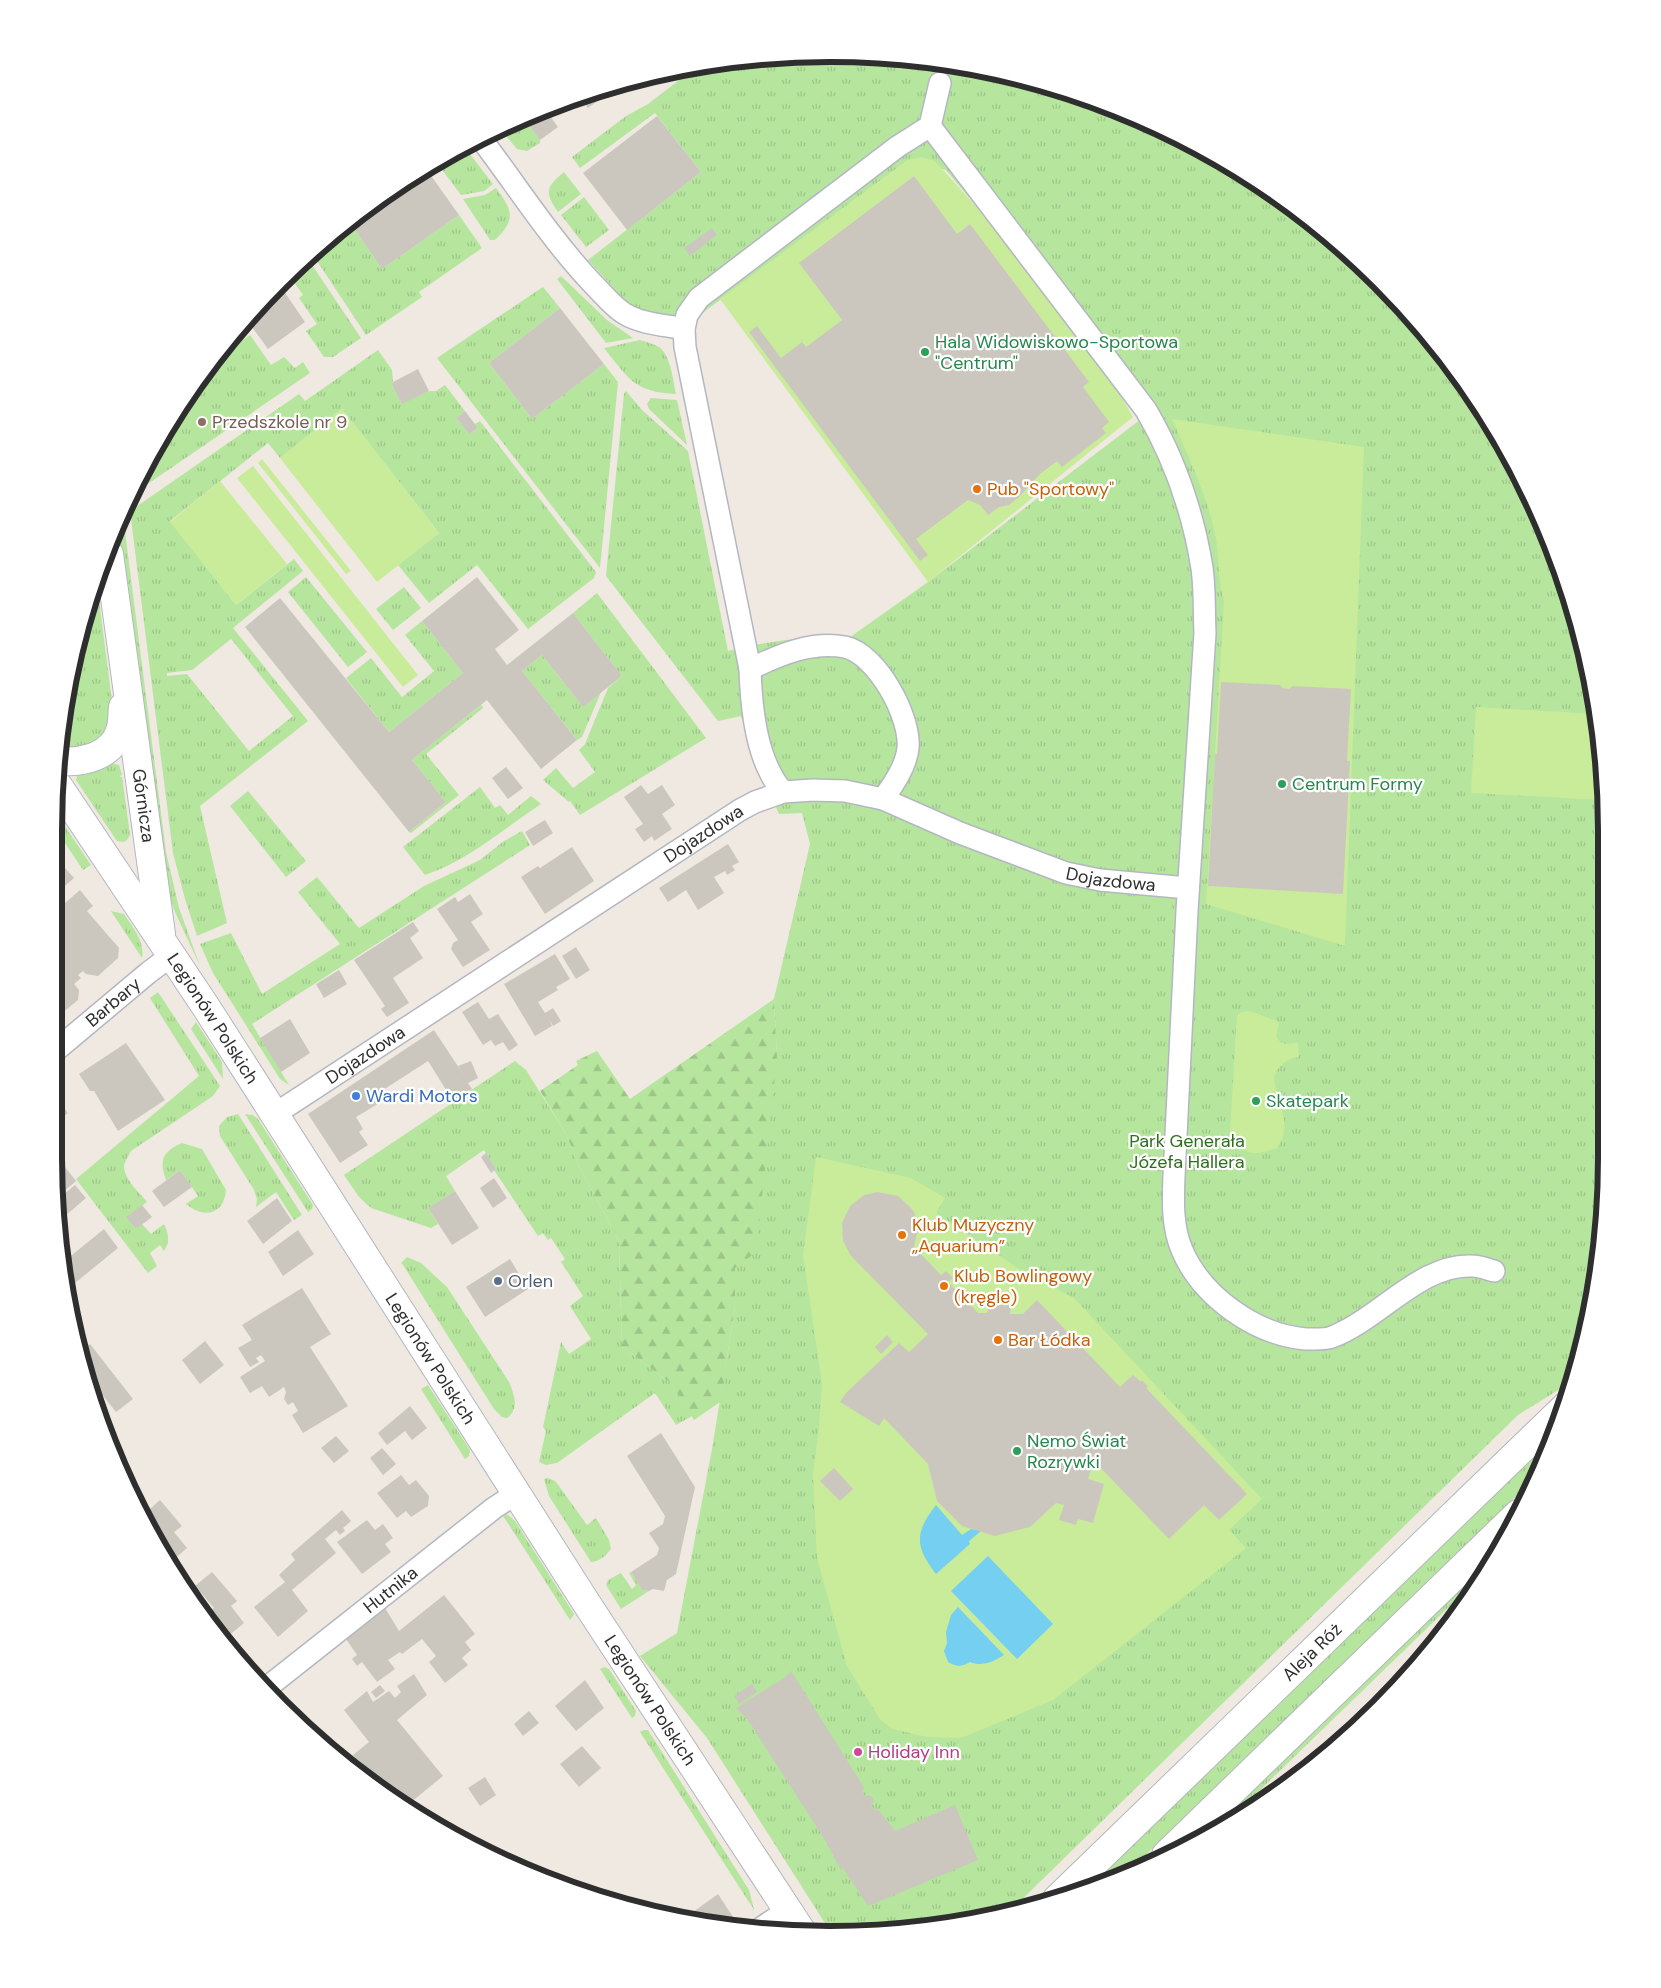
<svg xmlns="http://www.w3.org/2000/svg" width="1661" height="1988" viewBox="0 0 1661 1988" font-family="'DM Sans',sans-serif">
<defs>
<pattern id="grass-tufts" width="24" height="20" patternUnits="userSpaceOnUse" patternTransform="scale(1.25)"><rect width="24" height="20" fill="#b6e59e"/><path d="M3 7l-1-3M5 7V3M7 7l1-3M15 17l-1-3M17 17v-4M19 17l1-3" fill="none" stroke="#9dc588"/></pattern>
<pattern id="forest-firs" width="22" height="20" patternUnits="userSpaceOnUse" patternTransform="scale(1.25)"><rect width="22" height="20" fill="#b6e59e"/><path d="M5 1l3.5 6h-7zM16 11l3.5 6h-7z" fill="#9dc588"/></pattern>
</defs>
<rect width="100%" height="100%" fill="#efe9e1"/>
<!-- grass -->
<path fill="url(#grass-tufts)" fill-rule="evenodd" d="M830 54 982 69 1127 113 1262 185 1380 281 1476 399 1548 533 1592 679 1607 830 1606 1209 1592 1309 1575 1375 1560 1389 1518 1415 1009 1912 932 1928 830 1931 707 1738 640 1656 677 1633 712 1449 729 1344 735 1306V1268L777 1057 774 999 810 844 802 813 779 814 765 783 741 716 718 721 606 576 624 394 626 391 642 410 688 451 728 651C772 641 801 635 846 640L928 582 1141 419 983 214 946 170 908 160 693 320 658 337 588 260 701 172 655 113 580 168 572 157 626 116 648 104 696 67Z
M523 118 540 140V143L527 151 517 149 501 130Z
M466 149 493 184 484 191 461 195 440 167Z
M564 172 581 194 558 212C544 192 546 187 564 172Z
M496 188C512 210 517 219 495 240H490L463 199 485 195Z
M584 197 609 230 586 247 561 215Z
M459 215 482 248 419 292 422 297 366 335 313 255 351 224 382 269Z
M308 259 361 338 333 357H324L306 331 317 324 299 298 303 295 289 275Z
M561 276 607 320 633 338 606 343 557 279Z
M543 287 560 308 489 363 532 419 604 364 618 382 600 568 437 358Z
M250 335 271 365 284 357 295 368 303 362 310 373 130 496 134 487 214 358 233 336 239 343Z
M640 340C646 342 654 344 659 347 671 356 673 380 676 394 634 392 629 379 604 348Z
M378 350 392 370 393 381 391 383 402 403 429 391H436L445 385 465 411 456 418 469 434 478 428 475 424 480 421 596 572 594 578 528 629 477 565 429 603 398 565 439 533 342 409 280 458 268 443 170 521 236 605 294 559 303 571 233 628 308 721 200 806 227 923 197 936 185 899 173 853 130 511 299 394 305 401ZM231 639 293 716 249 751 187 674 167 676V673L192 670Z
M651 398 677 400 687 445 649 409 647 404Z
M123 516 166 852 179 908 200 966 175 912 170 898 158 844 118 529Z
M306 577 367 652 348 667 288 592Z
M97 585 113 709 112 724 98 743 60 750V729L78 643Z
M404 587 421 608 393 630 376 609Z
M597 593 706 738 580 815 570 801 569 802 543 780 556 768 573 788 595 772 579 750 585 744 608 688 622 676 573 613Z
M422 621 463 673 389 732 346 678 371 658 402 697 434 671 405 635Z
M542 655 583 707 601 692 582 737 577 740 522 671Z
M481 705 483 708 426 754 459 795 411 833 409 832 446 802 412 760Z
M111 763 119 765 122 774 120 777H122L130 835 127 840 124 842 117 841 76 780 77 776C88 771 100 768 111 763Z
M480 787 495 808 500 805 508 815 531 796 541 804C503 829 469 860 425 875L403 847Z
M248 791 306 861 286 877 230 806Z
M60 819 91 865 83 870 59 834Z
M522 831 530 845 252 1024 289 1085 280 1079 213 973 200 944 231 933 262 994 340 944 298 892 317 877 359 928 424 886 480 860 504 841Z
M111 911 124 914C133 928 145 941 142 958Z
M158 992 220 1086 213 1096 131 1151C129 1155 125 1161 124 1166 124 1179 139 1192 147 1202L127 1217 136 1229 142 1224 151 1234 164 1224C169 1234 170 1242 164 1251L160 1245 150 1253 157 1266 148 1273 76 1179 199 1076 150 998Z
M196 1022 222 1062 223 1079 191 1029Z
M515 1061 526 1070 566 1134 579 1166 619 1241 622 1347 672 1384 692 1416 676 1425 655 1393 557 1463 546 1465 539 1462 546 1431 543 1427 561 1342 569 1354 591 1339 570 1306 583 1296 561 1262 565 1259 551 1238 548 1240 543 1233 538 1236 494 1170 496 1169 484 1150 446 1176 455 1191 428 1208 438 1224 431 1228 371 1208 359 1197 344 1175Z
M238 1114 302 1215 294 1220 276 1192 256 1207 257 1199 254 1190 220 1136 219 1126 227 1117Z
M245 1114 253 1115 258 1119 313 1205 312 1209 308 1212Z
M182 1143 202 1149 226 1190C224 1215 204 1219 186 1204L198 1196 180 1170 166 1180C159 1160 162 1152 182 1143Z
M407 1257 421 1263 447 1287 509 1382C514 1394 520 1409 507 1418L502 1417 494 1409 403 1265 401 1263Z
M428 1385 470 1450 469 1456 465 1459 421 1389Z
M1552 1437 1534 1479 1123 1877 1086 1889Z
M548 1478 555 1481 559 1486 587 1525 596 1518 609 1540 611 1549C605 1556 601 1561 591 1562L549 1496 544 1479Z
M502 1514 508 1515 515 1521 574 1614 570 1620Z
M1503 1546 1484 1573 1226 1823 1207 1833Z
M631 1572 642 1590 649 1591 621 1609 606 1585 608 1580 621 1573 632 1589 636 1585 629 1573Z
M1443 1630 1414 1670 1343 1741 1271 1797Z
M604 1667 609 1669 636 1711 635 1716 632 1718 600 1669Z
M644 1730H648L749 1890 754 1910 640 1732Z"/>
<!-- forest -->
<path fill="url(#forest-firs)" d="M774 999 777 1057 756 1252 735 1268V1306L720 1402 694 1420 672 1384 622 1347 619 1241 579 1166 566 1134 540 1091 578 1065 576 1061 597 1051 630 1099Z"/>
<!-- pitch -->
<path fill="#c9ec9a" d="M922 157 935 161 983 214 1109 375 1133 417 928 582 720 299 908 160Z
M342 409 439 533 377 582 280 458Z
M1172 419 1364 447 1345 946 1206 904 1224 601C1218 580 1219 560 1216 539 1208 497 1189 458 1172 419Z
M262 459 351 571 346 574 258 463Z
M253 466 418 675 403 687 237 478Z
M220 481 287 564 236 605 170 522Z
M1476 707 1596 714 1604 800 1471 793Z
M1250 1011 1277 1021 1279 1023 1276 1036C1281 1046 1288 1044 1298 1043L1299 1057C1287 1059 1278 1065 1274 1077 1275 1101 1295 1124 1277 1148 1270 1150 1256 1156 1249 1152 1245 1150 1243 1146 1240 1144 1234 1139 1231 1140 1230 1132L1237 1016 1241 1012Z
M816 1157 911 1178 945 1198 936 1213 1021 1270 1074 1298 1262 1499 1229 1530 1246 1548 1053 1700 961 1738 927 1737 892 1729 880 1719 847 1666 817 1558 813 1474 819 1428 822 1384 803 1255Z"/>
<!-- water -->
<path fill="#75cff0" d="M936 1505 962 1535 971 1529 981 1531 969 1541 970 1544 936 1574C915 1547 914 1533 936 1505Z
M988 1556 1053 1624 1017 1659 951 1591Z
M958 1607 1004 1655C993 1662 982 1667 970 1662 961 1667 957 1667 948 1662L944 1651 947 1643 946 1632 951 1615Z"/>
<!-- building -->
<path fill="#cbc7bf" d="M605 91 607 94 588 108 581 98Z
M545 109 558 127 540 140 523 118Z
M657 116 701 172 627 230 583 173Z
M427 170 459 215 382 269 351 224 399 185Z
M914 176 957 234 970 224 1089 382 1083 387 1109 422 1102 428 1106 433 1062 467 1057 461 1040 474 1019 497 1009 505 999 507 988 515 980 505 968 500 916 539 928 555 920 561 749 332 757 326 781 358 802 342 806 347 842 320 799 263Z
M712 228 717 235 690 256 684 248Z
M279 284 305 322 268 349 247 320Z
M560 308 604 364 532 419 489 363Z
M418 369 429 391 402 404 391 383Z
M465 411 478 428 469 434 456 418Z
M477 577 519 630 495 649 507 665 573 613 622 676 583 707 542 655 522 671 577 740 541 769 487 700 412 760 446 802 409 832 245 627 280 598 389 732 463 673 422 621Z
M1221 682 1280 685 1283 688 1289 689 1293 686 1351 689 1347 761H1350L1343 894 1208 886 1215 754H1217Z
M506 767 523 788 508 799 492 778Z
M641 785 648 794 662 785 675 805 662 814 672 829 654 841 652 836 644 842 635 829 643 824 624 797Z
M545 820 553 833 533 846 525 832Z
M728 844 739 862 732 866 735 870 727 875 725 871 714 877 724 893 698 910 686 890 668 902 659 888Z
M572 847 594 881 545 914 521 877 538 866 540 868Z
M58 860 74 878 58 892Z
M80 890 93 906 87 911 119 948 118 958 98 976 86 974 83 971 78 975 81 978 74 984 79 990 78 1000 56 1018 57 935 62 931 57 926 58 909Z
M470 894 483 914 471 922 490 950 463 967 451 949 453 943 458 940 437 909 455 897 458 902Z
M413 922 419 931 410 938 423 958 393 978 409 1003 387 1017 381 1009 385 1006 354 960Z
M576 947 590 970 576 979 562 956Z
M555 954 570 979 556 987 558 990 538 1002 545 1013 553 1008 561 1021 553 1026 549 1019 552 1026 535 1036 504 984Z
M339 970 347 984 324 998 316 984Z
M478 1002 489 1019 498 1014 518 1045 509 1051 503 1042 495 1046 491 1040 483 1045 462 1012Z
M290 1019 310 1053 281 1072 260 1038Z
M434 1030 465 1077 458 1066 471 1061 478 1078 468 1083 472 1089 453 1101 428 1061 380 1092 381 1102 356 1117 363 1129 359 1132 368 1145 340 1163 308 1114Z
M126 1043 165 1100 118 1131 94 1091H90L79 1074Z
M55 1096 68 1113 54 1124 55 1102Z
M486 1153 496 1169 491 1173 481 1157Z
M57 1157 76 1181 56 1198 54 1160Z
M180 1170 192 1187 164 1207 152 1191Z
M494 1178 507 1198 493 1208 480 1188Z
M75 1185 86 1198 58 1222 57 1200Z
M455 1191 479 1228 452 1245 428 1208Z
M878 1192 898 1196 909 1206 914 1212 918 1228 914 1247 941 1275 946 1271 953 1278 948 1282 978 1313H987L990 1305H1011L1010 1314H1023L1037 1300 1120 1387 1133 1375 1141 1382 1142 1380 1148 1387 1146 1388 1247 1494 1219 1520 1204 1505 1169 1539 1094 1461 1088 1479 1104 1484 1093 1523 1078 1519 1076 1525 1059 1520 1064 1505 1056 1503 1030 1527 995 1536 962 1526 937 1501 928 1464 884 1418 879 1426 840 1402 846 1393 899 1343 909 1352 928 1334 851 1256 843 1241 842 1223 850 1206 864 1195Z
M277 1198 292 1221 263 1244 247 1221Z
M142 1205 152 1217 136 1229 126 1217Z
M104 1229 118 1248 75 1283 61 1264Z
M298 1230 314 1254 283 1276 268 1252Z
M510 1259 528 1289 485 1317 466 1287Z
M302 1288 331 1334 310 1347 348 1406 303 1433 292 1415 298 1411 293 1402 288 1405 284 1399 286 1392 284 1387 269 1397 262 1386 250 1393 240 1377 265 1361 261 1355 256 1358 259 1362 250 1367 238 1348 252 1340 242 1325Z
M887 1335 893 1342 881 1354 875 1347Z
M205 1341 224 1365 200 1384 182 1360Z
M90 1344 133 1399 116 1412 93 1383 90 1386 79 1352Z
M410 1406 427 1428 412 1440 405 1431 387 1445 378 1433Z
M661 1433 695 1487 676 1574 667 1580 664 1591 653 1589 649 1591 642 1590 631 1572 657 1555 659 1548 649 1533 663 1524 665 1516 627 1456Z
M336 1436 349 1451 334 1463 321 1448Z
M382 1448 396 1464 383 1475 370 1458Z
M834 1468 853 1489 840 1501 820 1481Z
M401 1475 409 1485 416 1480 429 1496 428 1506 411 1517 406 1511 397 1518 377 1493Z
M160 1500 182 1526 174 1532 187 1548 171 1562 158 1546 143 1515Z
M342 1510 351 1521 343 1528 345 1531 340 1535 336 1530 325 1539 336 1553 292 1590 308 1611 278 1637 254 1607 285 1582 279 1575 295 1560 291 1554Z
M367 1520 375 1530 383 1524 393 1538 385 1544 391 1552 362 1574 337 1542Z
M212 1572 237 1601 231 1606 244 1623 227 1637 214 1620 210 1624 204 1616 214 1608 195 1586Z
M444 1595 475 1634 465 1642 471 1650 462 1658 468 1665 445 1683 429 1662 436 1656 422 1639 402 1654 400 1652 388 1660 395 1669 377 1682 362 1662 357 1666 352 1659 357 1655 346 1639 385 1608 399 1631Z
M791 1671 865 1789 862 1790 865 1796 869 1795 873 1798 874 1801 871 1805 875 1810 878 1809 895 1831 955 1805 978 1860 868 1906 843 1868 841 1870 826 1842 748 1720 736 1708 784 1678Z
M414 1674 427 1695 397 1720 443 1776 405 1807 382 1789 353 1755 369 1742 344 1710 367 1691 373 1702 389 1691 395 1698 401 1692 397 1686Z
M585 1680 604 1708 576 1731 555 1706Z
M752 1684 757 1692 739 1704 734 1696Z
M380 1685 385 1691 376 1698 371 1692Z
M529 1711 539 1723 523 1736 514 1724Z
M582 1746 601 1768 579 1787 560 1764Z
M485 1777 496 1795 480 1806 468 1788Z
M718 1894 735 1920 727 1926 700 1922 693 1912Z"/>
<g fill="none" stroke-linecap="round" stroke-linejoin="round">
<defs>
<g id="street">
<path d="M930 126 1146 410C1174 458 1193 512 1202 568 1205 589 1204 612 1205 633L1187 911 1174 1176C1173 1201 1172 1227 1182 1250 1202 1297 1256 1335 1306 1339 1315 1339 1324 1340 1332 1337 1378 1320 1421 1263 1472 1266 1479 1266 1487 1269 1494 1271"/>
<path d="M482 140C519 189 552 241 594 285 604 295 613 307 625 314 642 324 665 325 684 329"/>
<path d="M750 669C779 655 811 641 845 647 877 654 911 717 908 748 906 767 893 785 883 799"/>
<path d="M783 792C778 786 773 779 770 772 755 744 751 701 750 669L685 347 684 329 687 315 699 298 897 147 930 126 940 83"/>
<path id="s1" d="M55 1051 148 973 172 955"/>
<path id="s2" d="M275 1114 740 810 755 802 783 792 813 790 845 791 883 799 960 833 1066 873 1100 880 1188 888"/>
<path id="s3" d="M265 1689 494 1508 517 1493"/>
<path d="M758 1930 788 1910"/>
</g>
<g id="secondary">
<path id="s4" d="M109 554 161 934"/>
<path d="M60 761C83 763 112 756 120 731 123 723 122 714 123 707"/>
<path id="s5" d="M59 787 206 1007 587 1604 802 1932"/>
<path d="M1166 1855 1518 1514"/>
<path id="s6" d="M1057 1899 1566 1406"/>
</g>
</defs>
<!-- street casing -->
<use href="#street" stroke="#b4b7c1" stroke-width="24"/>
<!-- secondary casing -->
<use href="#secondary" stroke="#b4b7c1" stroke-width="30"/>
<!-- street -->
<use href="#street" stroke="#fff" stroke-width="21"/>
<!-- secondary -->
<use href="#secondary" stroke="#fff" stroke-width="28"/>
</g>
<!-- markers -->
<g fill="#2e9e5b" stroke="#fff" stroke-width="2">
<circle cx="925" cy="352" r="5"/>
<circle cx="1282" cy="784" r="5"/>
<circle cx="1256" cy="1101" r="5"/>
<circle cx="1017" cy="1451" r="5"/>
</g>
<circle fill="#8d6e63" stroke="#fff" stroke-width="2" cx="202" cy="422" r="5"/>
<g fill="#e8710a" stroke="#fff" stroke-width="2">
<circle cx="977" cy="489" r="5"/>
<circle cx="902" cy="1235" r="5"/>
<circle cx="944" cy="1286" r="5"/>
<circle cx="998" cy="1340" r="5"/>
</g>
<circle fill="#3f7fe0" stroke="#fff" stroke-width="2" cx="356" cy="1096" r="5"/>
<circle fill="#5c6f8a" stroke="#fff" stroke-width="2" cx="498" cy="1281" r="5"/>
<circle fill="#d1479c" stroke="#fff" stroke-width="2" cx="858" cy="1752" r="5"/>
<g text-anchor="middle" stroke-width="4.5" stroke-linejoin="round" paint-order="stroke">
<!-- leisure labels -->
<g font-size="18" fill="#27864d" stroke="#fff" text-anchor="start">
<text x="935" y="348">Hala Widowiskowo-Sportowa<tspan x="935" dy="21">"Centrum"</tspan></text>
<text x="1292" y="790">Centrum Formy</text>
<text x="1266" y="1107">Skatepark</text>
<text x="1027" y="1447">Nemo Świat<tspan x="1027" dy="21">Rozrywki</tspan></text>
</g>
<!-- education labels -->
<g font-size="18" fill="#785e54" stroke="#fff" text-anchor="start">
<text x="212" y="428">Przedszkole nr 9</text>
</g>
<!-- food labels -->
<g font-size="18" fill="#c56008" stroke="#fff" text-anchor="start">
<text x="987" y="495">Pub "Sportowy"</text>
<text x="912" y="1231">Klub Muzyczny<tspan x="912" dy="21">„Aquarium”</tspan></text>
<text x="954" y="1282">Klub Bowlingowy<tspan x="954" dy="21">(kręgle)</tspan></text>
<text x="1008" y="1346">Bar Łódka</text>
</g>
<!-- street labels -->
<g font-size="18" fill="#2e2e2e" stroke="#fff">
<text dy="6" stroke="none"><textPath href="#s4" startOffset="254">Górnicza</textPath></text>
<text dy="6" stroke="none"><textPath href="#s2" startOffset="512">Dojazdowa</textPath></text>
<text dy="6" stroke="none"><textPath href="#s2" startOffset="946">Dojazdowa</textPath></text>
<text dy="6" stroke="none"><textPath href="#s1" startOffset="76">Barbary</textPath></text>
<text dy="6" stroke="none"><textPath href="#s5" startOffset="278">Legionów Polskich</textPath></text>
<text dy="6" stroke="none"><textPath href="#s2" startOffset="108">Dojazdowa</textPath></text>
<text dy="6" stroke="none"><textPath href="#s5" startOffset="682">Legionów Polskich</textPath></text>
<text dy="6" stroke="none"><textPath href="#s3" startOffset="160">Hutnika</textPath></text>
<text dy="6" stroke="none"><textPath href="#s6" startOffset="355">Aleja Róż</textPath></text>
<text dy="6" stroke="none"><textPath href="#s5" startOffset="1088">Legionów Polskich</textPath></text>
</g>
<!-- shop labels -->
<g font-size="18" fill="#366cbe" stroke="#fff" text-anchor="start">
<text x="366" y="1102">Wardi Motors</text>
</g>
<!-- park labels -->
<g font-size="18" fill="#2c6e1b" stroke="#fff">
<text x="1187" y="1147">Park Generała<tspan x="1187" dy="21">Józefa Hallera</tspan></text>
</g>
<!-- service labels -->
<g font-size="18" fill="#4e5e75" stroke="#fff" text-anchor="start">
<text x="508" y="1287">Orlen</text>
</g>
<!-- hotel labels -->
<g font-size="18" fill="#b23c85" stroke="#fff" text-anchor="start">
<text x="868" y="1758">Holiday Inn</text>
</g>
</g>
<!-- crop -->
<path d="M0 0H1661V1988H0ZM830 62H830A768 768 0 0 1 1598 830V1158A768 768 0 0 1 830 1926H830A768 768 0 0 1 62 1158V830A768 768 0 0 1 830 62Z" fill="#fff" fill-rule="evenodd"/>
<path fill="none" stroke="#2e2e2e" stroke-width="6" d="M830 62H830A768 768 0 0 1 1598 830V1158A768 768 0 0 1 830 1926H830A768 768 0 0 1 62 1158V830A768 768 0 0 1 830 62Z"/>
</svg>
